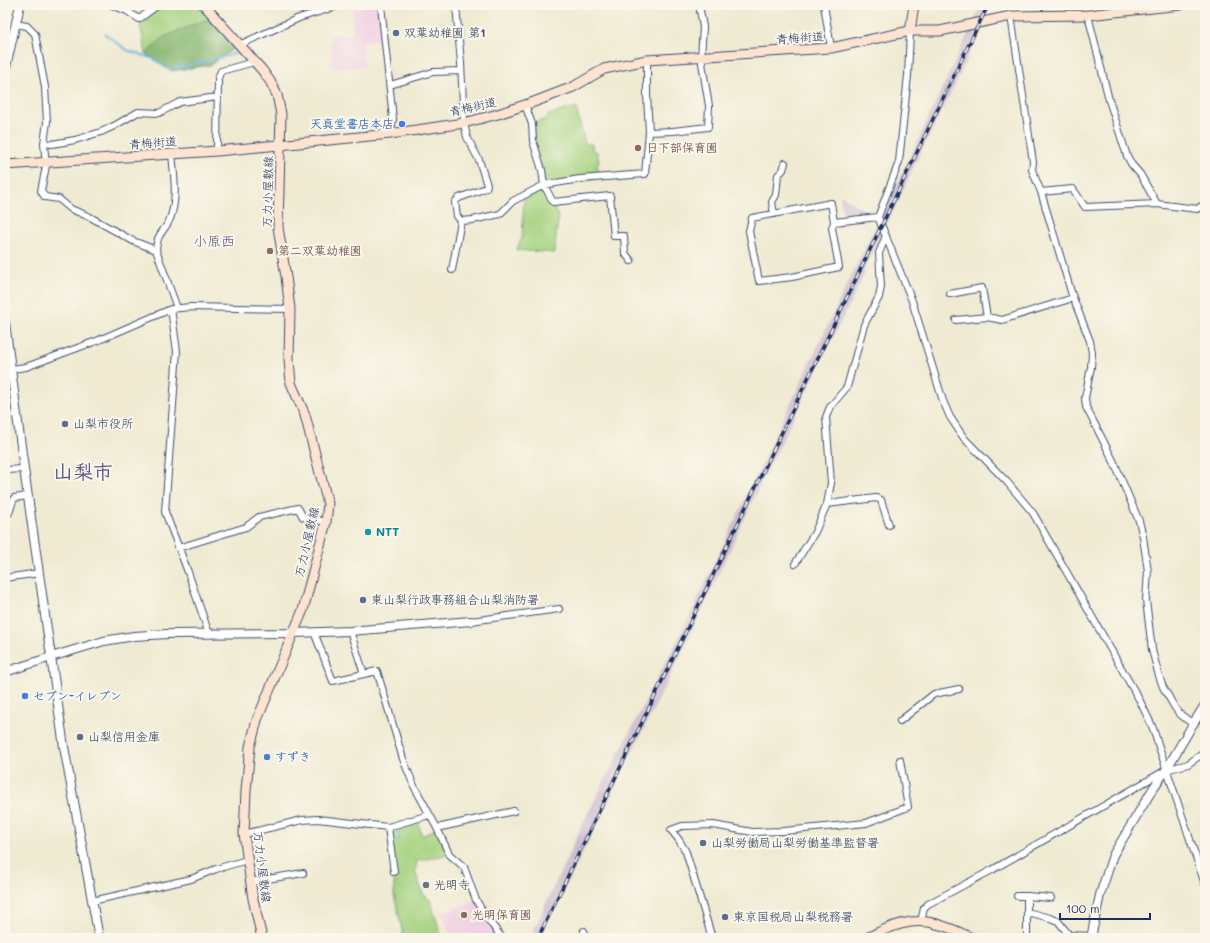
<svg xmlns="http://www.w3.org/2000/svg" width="1210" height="943" viewBox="0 0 1210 943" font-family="Mali,'Klee One',sans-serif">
<rect width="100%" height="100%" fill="#fbf7ec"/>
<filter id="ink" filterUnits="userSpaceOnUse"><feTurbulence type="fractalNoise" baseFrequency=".025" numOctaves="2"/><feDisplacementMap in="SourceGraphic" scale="8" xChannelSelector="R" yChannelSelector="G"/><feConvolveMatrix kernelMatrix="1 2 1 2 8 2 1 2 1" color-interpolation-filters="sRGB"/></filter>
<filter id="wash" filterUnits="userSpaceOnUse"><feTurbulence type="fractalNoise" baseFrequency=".012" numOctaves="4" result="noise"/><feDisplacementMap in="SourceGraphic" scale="16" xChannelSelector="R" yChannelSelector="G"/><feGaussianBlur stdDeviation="0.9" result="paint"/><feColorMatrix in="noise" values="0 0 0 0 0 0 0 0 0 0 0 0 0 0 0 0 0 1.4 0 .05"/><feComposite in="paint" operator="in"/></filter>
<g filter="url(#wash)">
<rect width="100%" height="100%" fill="#efead1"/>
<!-- built -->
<path fill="#f1d0e2" d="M352 5H381L385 41H363L364 67 332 68 331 35H353Z
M476 900 500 935 495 938H451L442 912Z"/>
<!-- industrial -->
<path fill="#cebed0" d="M981 5H991L957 81 914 166 877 246 865 268 864 275 754 498 684 648 540 938H530L583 823 692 611 853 272 914 149Z
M840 195 869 213 843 216Z"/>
<!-- green -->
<path fill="#a4d27f" stroke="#60806e" d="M158 5H204L215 16 164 37 146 54 139 19Z
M576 107 585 144H592L593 151 597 152 599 163 597 165 600 177 547 186 542 170 532 124 548 118V115Z
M543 189 557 213 558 220 554 253 516 250 522 238 524 198Z
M417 819 422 836 437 828 449 854 417 861 415 871 423 894 430 900 442 938H404L394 895V872L388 827Z"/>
<!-- forest -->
<path fill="#83b46e" stroke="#4f7266" d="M215 16 239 45 210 65 172 71 146 54 164 37Z"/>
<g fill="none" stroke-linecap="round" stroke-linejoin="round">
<!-- stream -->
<path stroke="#69b3e1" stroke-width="2" d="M105 34 127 50 154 59 166 68 171 69 228 56 241 51
M399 840 398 829 421 820"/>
</g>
</g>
<g filter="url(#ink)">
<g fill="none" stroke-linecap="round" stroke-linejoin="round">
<defs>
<path id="minor" d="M112 5 127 11 139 19 158 5
M381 5 393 119 390 134
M824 5 831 48
M5 11 6 5
M1088 15 1109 100 1127 156 1132 165 1140 174 1157 204
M1011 16 1033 162 1032 170 1041 192 1072 295 1090 341 1092 353 1091 367 1085 398 1086 407 1114 462 1139 521 1143 537 1148 571 1146 600 1152 650 1159 676 1163 687 1175 708 1181 715 1193 724
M16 24 27 26 35 34 45 87 47 122 44 143 46 166 41 191 45 197 59 199 71 209 90 217 133 241 156 250
M239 45 299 18 341 5
M390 85 433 72 461 71
M525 105 532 124 533 141 542 170 544 185 553 202 610 196 614 236H624L625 253 631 261
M649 132 673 131 708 127 709 106 701 57 703 27 699 5
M44 143 52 144 75 140 101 132 114 126 138 112 159 113 180 102 218 97
M217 151 218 78 221 71 254 62
M172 154C174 176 178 198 170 219 164 233 157 232 156 250L177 308
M1041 192 1073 189 1085 207 1157 204 1197 209 1205 204
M831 203 834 222 832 228 839 267 792 277 759 281 749 231 752 218Z
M774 214 772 202 776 195 778 175 783 170 785 163
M878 217 912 301 943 401 950 417 964 438 1007 482 1033 513 1140 701 1152 726 1205 884
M878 217 899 162 908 75 910 31
M461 221 473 220 500 214 513 201 544 185 580 179 645 174 649 132 647 95V60
M834 222 878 217
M452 270 461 221 457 216 455 202 459 198 486 188 487 185 479 160 467 137 464 123 461 63 456 5
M950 294 982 288 987 317
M171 309 177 351 165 512 188 572 209 634
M956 320 987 317 1002 320 1073 298
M5 367 11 369 26 367 99 340 171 309 190 307 290 309
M5 470 24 469
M827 504 876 498 881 500 889 525
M5 514 9 513 14 498 28 496
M178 548 246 527 259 517 298 508 303 517 326 522
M795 564 815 532 827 504 831 483 826 417 830 407 847 387 864 325 879 297 881 287 879 253 886 236
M5 578 39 573
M471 621 559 609
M350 631 364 674
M314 632 333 681 377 671 403 759 414 786 437 828 449 854 464 867 476 900 484 914 502 938
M900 721 934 694 959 689
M388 827 394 872
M437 828 514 811
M244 834 302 820 318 819 388 827 429 815
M250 882 303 873
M1017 896H1027
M92 901 191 879 216 869 247 860
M1027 912 1050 918 1058 921 1069 935 1092 936
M921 922 924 908 928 904 992 870 1166 770 1188 764 1205 752
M584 931 586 938
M712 938 686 852 679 840 671 830 682 826 713 825 752 832 784 831 866 823 908 807 900 760
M1027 938V896L1051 898"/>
<path id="tertiary" d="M5 71 20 5
M5 323 24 469 64 747 99 938
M5 672 51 657 104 641 134 636 167 634 293 633 350 631 471 621
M1091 938 1100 895 1113 855 1154 787 1166 770 1193 724 1205 705"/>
<path id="secondary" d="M204 5 262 70 270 81 277 95 281 114 278 227 286 277 290 309 289 360 291 383 305 415 328 504 326 522 303 610 257 720 250 747 246 791 244 834 253 899 262 938
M910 31 914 5
M5 165 217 151 390 134 464 123 498 114 534 102 573 87 604 69 647 60 831 48 910 31H940L1011 16 1088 15 1181 5
M867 938C890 926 914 916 940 925 951 928 961 933 972 938"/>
</defs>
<!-- minor casing -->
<use href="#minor" stroke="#3b4b6f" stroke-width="8"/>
<!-- tertiary casing -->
<use href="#tertiary" stroke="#3b4b6f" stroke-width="10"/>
<!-- secondary casing -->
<use href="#secondary" stroke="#3b4b6f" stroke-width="11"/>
<!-- minor -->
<use href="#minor" stroke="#fff" stroke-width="6"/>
<!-- tertiary -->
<use href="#tertiary" stroke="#fff" stroke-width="8"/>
<!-- secondary -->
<use href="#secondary" stroke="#fde4d0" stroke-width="9"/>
<defs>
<path id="rail" d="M538 938 988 5"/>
</defs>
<!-- rail casing -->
<use href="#rail" stroke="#1b2f5e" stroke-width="3.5"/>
<!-- rail -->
<use href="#rail" stroke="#fbf7ec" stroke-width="2" stroke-dasharray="6" stroke-linecap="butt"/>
</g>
</g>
<!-- markers -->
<g fill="#5c6f8a" stroke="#fbf7ec" stroke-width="1.5">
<circle cx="396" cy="33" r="4"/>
<circle cx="65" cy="424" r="4"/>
<circle cx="363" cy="600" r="4"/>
<circle cx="80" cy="737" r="4"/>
<circle cx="703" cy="843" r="4"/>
<circle cx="725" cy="917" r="4"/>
</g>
<g fill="#3f7fe0" stroke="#fbf7ec" stroke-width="1.5">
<circle cx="402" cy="124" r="4"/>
<circle cx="25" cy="696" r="4"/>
<circle cx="267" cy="757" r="4"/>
</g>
<g fill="#8d6e63" stroke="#fbf7ec" stroke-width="1.5">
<circle cx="638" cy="148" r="4"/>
<circle cx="270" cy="251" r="4"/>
<circle cx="464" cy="915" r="4"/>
</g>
<circle fill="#0f9aa8" stroke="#fbf7ec" stroke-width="1.5" cx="368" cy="532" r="4"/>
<circle fill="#6b7280" stroke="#fbf7ec" stroke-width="1.5" cx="426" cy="885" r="4"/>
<g text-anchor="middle" stroke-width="4" stroke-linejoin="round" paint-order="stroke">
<!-- service labels -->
<g font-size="12" font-weight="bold" fill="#4e5e75" stroke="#fbf7ec" text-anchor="start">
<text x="404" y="37">双葉幼稚園 第1</text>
<text x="73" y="428">山梨市役所</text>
<text x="371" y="604">東山梨行政事務組合山梨消防署</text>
<text x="88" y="741">山梨信用金庫</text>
<text x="711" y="847">山梨労働局山梨労働基準監督署</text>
<text x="733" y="921">東京国税局山梨税務署</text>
</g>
<!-- street labels -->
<g font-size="12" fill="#1b2f5e" stroke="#fbf7ec">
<text transform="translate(800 38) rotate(-4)" y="4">青梅街道</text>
<text transform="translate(473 107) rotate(-13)" y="4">青梅街道</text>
<text transform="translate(153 143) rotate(-4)" y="4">青梅街道</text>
<text transform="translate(268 192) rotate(-89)" y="4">万力小屋敷線</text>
<text transform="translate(307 542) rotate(-77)" y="4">万力小屋敷線</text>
<text transform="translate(262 867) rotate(83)" y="4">万力小屋敷線</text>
</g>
<!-- shop labels -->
<g font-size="12" font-weight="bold" fill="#366cbe" stroke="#fbf7ec" text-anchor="start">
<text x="394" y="128" text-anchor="end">天真堂書店本店</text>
<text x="33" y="700">セブン-イレブン</text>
<text x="275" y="761">すずき</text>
</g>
<!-- education labels -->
<g font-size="12" font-weight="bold" fill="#785e54" stroke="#fbf7ec" text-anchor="start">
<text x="646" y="152">日下部保育園</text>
<text x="278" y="255">第二双葉幼稚園</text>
<text x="472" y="919">光明保育園</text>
</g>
<!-- culture labels -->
<g font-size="12" font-weight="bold" fill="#0d838f" stroke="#fbf7ec" text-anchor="start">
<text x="376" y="536">NTT</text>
</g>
<!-- worship labels -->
<g font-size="12" font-weight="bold" fill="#5b616d" stroke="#fbf7ec" text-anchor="start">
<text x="434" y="889">光明寺</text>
</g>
<!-- quarter labels -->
<g font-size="14" fill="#585684" stroke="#fbf7ec">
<text x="214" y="246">小原西</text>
</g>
<!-- town labels -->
<g font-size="20" font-weight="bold" fill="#585684" stroke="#fbf7ec">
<text x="83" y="479">山梨市</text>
</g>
</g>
<!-- margin -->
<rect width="1210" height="943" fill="none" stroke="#fbf7ec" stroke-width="20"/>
<!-- scale -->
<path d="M1060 913v6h90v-6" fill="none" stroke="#1b2f5e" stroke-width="2"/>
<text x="1066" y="913" font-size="12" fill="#1b2f5e" stroke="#fbf7ec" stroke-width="3" paint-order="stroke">100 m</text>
</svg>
